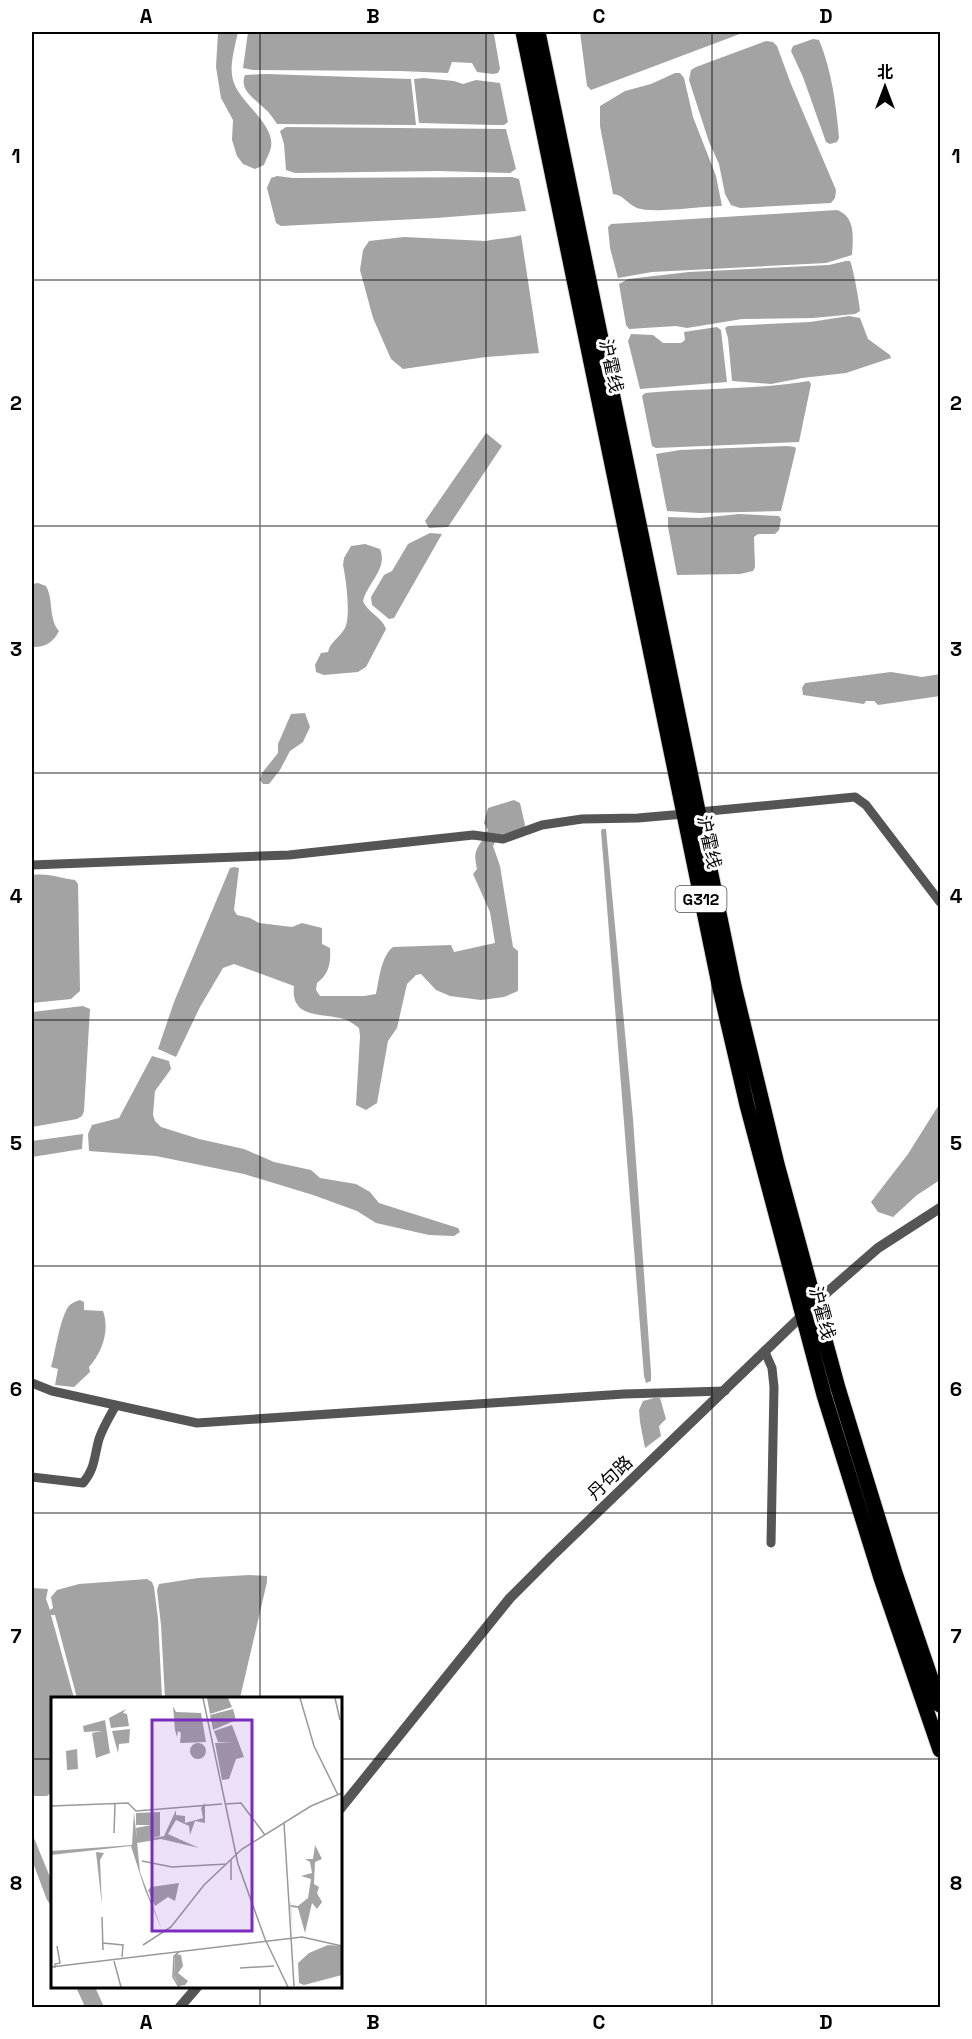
<svg xmlns="http://www.w3.org/2000/svg" width="972" height="2039" viewBox="0 0 972 2039" font-family="'Space Grotesk','Noto Sans SC',sans-serif">
<rect width="100%" height="100%" fill="#fff"/>
<!-- water -->
<path fill="#a3a3a3" d="M218 32H238C235 47 228 68 234 83 241 103 275 125 271 147 270 153 266 159 264 165L255 169 243 164 237 156 232 140 233 120 221 98 216 67Z
M248 32 466 33 490 32 494 34 500 69 498 73 493 74 477 72 472 63 452 62 448 73 399 71 253 70 243 68Z
M580 32H745L591 90 587 86Z
M813 39 819 40C832 71 836 105 839 138L837 142 830 144 826 142 803 77 791 51 793 46Z
M766 41 773 42 777 46 791 84 836 190 835 198 831 203 740 208 731 205 725 194 719 164 709 142 689 80 691 70 696 67Z
M675 73H680L684 78 693 117 716 176 722 206C701 206 653 214 637 208 627 204 624 195 613 194L600 126V106L625 91 651 84Z
M267 74 411 79 416 125 277 124C273 118 269 112 264 108 254 98 239 90 245 75Z
M424 78 454 81 463 84 476 80 500 83 508 122 504 125H495L419 123 414 79Z
M286 127 506 129 516 169 510 173 438 171 295 173 286 170 284 144 280 131Z
M277 176 293 178 512 177 519 179 526 211 436 218 281 226 276 223 267 188 271 178Z
M837 210C856 217 853 238 852 255L826 263 652 272 618 278 610 248 608 227 611 224Z
M521 235 539 353 486 357 403 369 391 359 373 318 360 270 363 250 369 241 404 237 486 241C498 238 509 239 521 235Z
M846 261H850C853 266 860 306 860 311L855 314 813 318 742 319 687 328 676 326 629 329 626 325 619 284 628 279 689 272 829 265Z
M849 316 860 318 868 339 890 355 891 358 846 373 802 378 771 384 732 381 728 338 725 328 728 326 810 322Z
M717 327 721 330 727 382 640 389 628 341 631 334 653 335 663 343H681L685 340 684 332Z
M809 381 811 384 799 442 656 448 652 446 642 396 645 393C700 388 755 390 809 381Z
M486 433 502 446 448 527 429 528 425 521Z
M787 446 795 447 796 449 781 511 699 513 667 511 656 454 680 450Z
M739 514 779 516 781 519 779 530 775 534H758L754 537 755 567 753 571 740 574 677 575 668 527V517L700 518Z
M430 533 442 534 394 618 389 619 372 605 371 597 384 575 392 571 408 544Z
M365 544 380 549C388 569 368 582 363 601 368 613 382 617 386 629L366 667 358 672 324 675 316 672 315 665 321 653 328 652C330 642 340 637 345 628 351 616 346 579 343 565L344 558 351 546Z
M38 583 46 586C54 600 48 618 59 631 54 642 44 648 32 647V584Z
M891 672 922 677 940 674V696L878 705 874 701H866L864 704 803 695 802 688 805 683Z
M305 713 310 727 303 742 290 751 280 770 269 784H263L260 780 262 773 278 753V744L291 714Z
M514 800 520 803 525 825 524 828 499 835 493 846 500 866 513 947 518 951V991L504 997 481 1000 450 996 436 990 421 974 416 975 407 984 397 1028 388 1041 377 1103 366 1110 356 1105 360 1036 359 1028C355 1025 351 1022 347 1020 324 1012 290 1021 294 986L234 964 223 968 200 1007 176 1057 158 1049 174 1002 230 868 234 867 239 868 234 910 237 915 250 918 259 923 292 927 302 923 322 928V944L330 948C331 963 329 974 317 983L316 990 320 996H364L376 994C379 980 381 956 393 947L451 945 454 952 495 943 490 912 473 874 477 869C472 847 479 849 488 830L484 823 488 808Z
M602 829H606L633 1119 651 1372V1381L646 1383 644 1376 601 831Z
M32 875C48 873 59 878 75 880L78 884 80 991 71 999 32 1003Z
M83 1006 90 1009 84 1111 82 1116 77 1119 32 1127V1012Z
M152 1056 169 1061 171 1069 155 1091 153 1115 155 1121 161 1127 199 1139 244 1149 274 1162 311 1170 320 1178 356 1184 370 1192 379 1203 458 1228 460 1232 454 1236 429 1235 376 1223 357 1211 313 1195 244 1174 156 1156 89 1151 88 1134 92 1125 119 1118Z
M940 1103V1180L917 1195 893 1217 878 1212 871 1202 908 1154Z
M83 1134 82 1149 32 1157V1141Z
M80 1300 84 1302V1310L103 1311C110 1331 102 1352 89 1367L90 1372 74 1387 55 1385 58 1369 51 1367C56 1350 59 1322 68 1307 71 1303 76 1301 80 1300Z
M654 1398H660L666 1419 659 1426 661 1436 645 1448 640 1422 639 1410 643 1401Z
M249 1575 267 1576V1582L240 1698H165L161 1625 157 1590 159 1584 198 1578Z
M147 1579 152 1582 154 1587 158 1619 162 1698H77L55 1615H51L74 1698H52V1792L47 1796H33L32 1588 48 1589 46 1599 50 1610 53 1608 51 1597 57 1590 79 1584Z
M32 1833 52 1882V1907L47 1900 32 1860Z
M76 1987H95L104 2007H85Z"/>
<g fill="none" stroke-linecap="round" stroke-linejoin="round">
<defs>
<path id="trunk" d="M523 32 720 989 747 1105 824 1395 881 1578 940 1750
M538 32 734 986 777 1164 838 1388 895 1573 940 1705"/>
</defs>
<!-- trunk casing -->
<use href="#trunk" stroke="#dbdbdb" stroke-width="17"/>
<!-- minor -->
<path stroke="#555" stroke-width="9" d="M699 812 855 797 866 805 940 902
M32 865 289 855 473 835 503 839 542 825 582 819 638 818 684 814
M765 1352 772 1368 774 1387 771 1543
M32 1383 52 1391 197 1423 624 1394 725 1391
M32 1477 83 1483C95 1469 94 1457 99 1439 103 1427 110 1416 116 1405"/>
<!-- tertiary -->
<path stroke="#555" stroke-width="10" d="M340 1809 510 1598 551 1557 816 1302 878 1248 940 1208
M179 2008 198 1986"/>
<!-- trunk -->
<use href="#trunk" stroke="#000" stroke-width="15"/>
</g>
<!-- grid -->
<path fill="none" stroke="#000" stroke-width="1.5" stroke-opacity="0.55" d="M260 32V1698M486 32V2008M712 32V2008M32 280H940M32 526H940M32 773H940M32 1020H940M32 1266H940M32 1513H940M32 1759H52M340 1759H940M260 1986V2008"/>
<g text-anchor="middle" stroke-width="6" stroke-linejoin="round" paint-order="stroke">
<!-- shield labels -->
<rect fill="#fff" stroke="#4c4c4c" stroke-width="1.5" x="675.5" y="886" width="51" height="26" rx="4.5"/>
<g font-size="16" font-weight="bold" fill="#000">
<text x="701" y="905">G312</text>
</g>
<!-- street labels -->
<g font-size="18" fill="#000" stroke="#fff">
<text transform="translate(611 366) rotate(78)" y="6">沪霍线</text>
<text transform="translate(709 842) rotate(78)" y="6">沪霍线</text>
<text transform="translate(822 1313) rotate(75)" y="6">沪霍线</text>
<text transform="translate(610 1478) rotate(-44)" y="6">丹句路</text>
</g>
</g>
<!-- overview -->
<g transform="translate(51 1697)">
<rect width="291" height="291" fill="#fff"/>
<path d="M156 1H177L181 10 159 17ZM122 9 125 15 150 16 155 45 129 46 130 36 127 34 126 40 124 33ZM75 12 72 16 76 17 78 29 60 31 58 21ZM182 12 185 23 162 33 159 18ZM54 23 59 56 45 61 41 36 51 34 33 35 32 29ZM181 28 193 60 185 62 178 82 171 83 164 46 182 45H167L163 34ZM79 32 78 46 68 47 67 56 61 34ZM139 54a8 8 0 1 1 16 0a8 8 0 1 1-16 0ZM26 52 27 72 16 73 15 54ZM154 106V126L144 124 139 138 138 129 125 123 117 137 148 151 110 142 86 146 85 131 100 128H85V116L109 115V139L97 142 113 139 125 113V118L134 119V126L152 121 150 111ZM83 115 89 175 111 233 94 193 80 149 0 158V154L81 148ZM264 148 271 162 264 165 263 187 268 190 266 196 271 205 266 212 261 206 254 236 247 211 240 210 242 237 239 204 240 208 247 209 257 201 260 182 250 179 261 176 259 165 254 162H262ZM45 155 53 156 49 163 51 209ZM128 186 124 204 117 200 104 209 97 193 100 190ZM277 248 291 249V278L253 288 248 286 247 266 258 256ZM124 257 130 258 132 269 127 276 137 284 134 288 128 289 123 279Z" fill="#a3a3a3"/>
<path fill="none" stroke="#999" stroke-width="1.5" d="M152 1 187 167 214 242 237 290M249 1 263 49 287 98M284 1 289 23M174 107 190 106 214 138M0 109 77 106 85 114 171 107M233 126 243 289M63 136 64 107M180 163V183M91 164 121 170 176 167M51 220 52 253M52 246 72 248 71 260M92 248 120 230 153 188 191 152 260 109 291 96M63 264 70 290M0 270 251 240 291 249M4 271V267L9 266 6 249M189 271 223 269M128 290 122 280 123 259 128 255"/>
<path fill="#7b2cbf" fill-opacity="0.15" stroke="#7b2cbf" stroke-width="3" d="M101 23H201V234H101Z"/>
<rect width="291" height="291" fill="none" stroke="#000" stroke-width="3"/>
</g>
<!-- border -->
<rect width="972" height="2039" fill="none" stroke="#ffffff" stroke-width="66"/>
<!-- north arrow -->
<g transform="translate(885 87)" stroke="#ffffff" stroke-width="4.5" paint-order="stroke">
<path d="M0-4.5L10 22L0 15L-10 22Z" fill="#000000"/>
<text y="-9" font-size="16" font-weight="bold" text-anchor="middle" fill="#000000">北</text>
</g>
<rect x="33" y="33" width="906" height="1973" fill="none" stroke="#000" stroke-width="2"/>
<g font-size="20" text-anchor="middle" font-weight="bold" fill="#000">
<text x="146" y="23">A</text>
<text x="373" y="23">B</text>
<text x="599" y="23">C</text>
<text x="826" y="23">D</text>
<text x="16" y="163">1</text>
<text x="956" y="163">1</text>
<text x="16" y="410">2</text>
<text x="956" y="410">2</text>
<text x="16" y="656">3</text>
<text x="956" y="656">3</text>
<text x="16" y="903">4</text>
<text x="956" y="903">4</text>
<text x="16" y="1150">5</text>
<text x="956" y="1150">5</text>
<text x="16" y="1396">6</text>
<text x="956" y="1396">6</text>
<text x="16" y="1643">7</text>
<text x="956" y="1643">7</text>
<text x="16" y="1890">8</text>
<text x="956" y="1890">8</text>
<text x="146" y="2029">A</text>
<text x="373" y="2029">B</text>
<text x="599" y="2029">C</text>
<text x="826" y="2029">D</text>
</g>
</svg>
